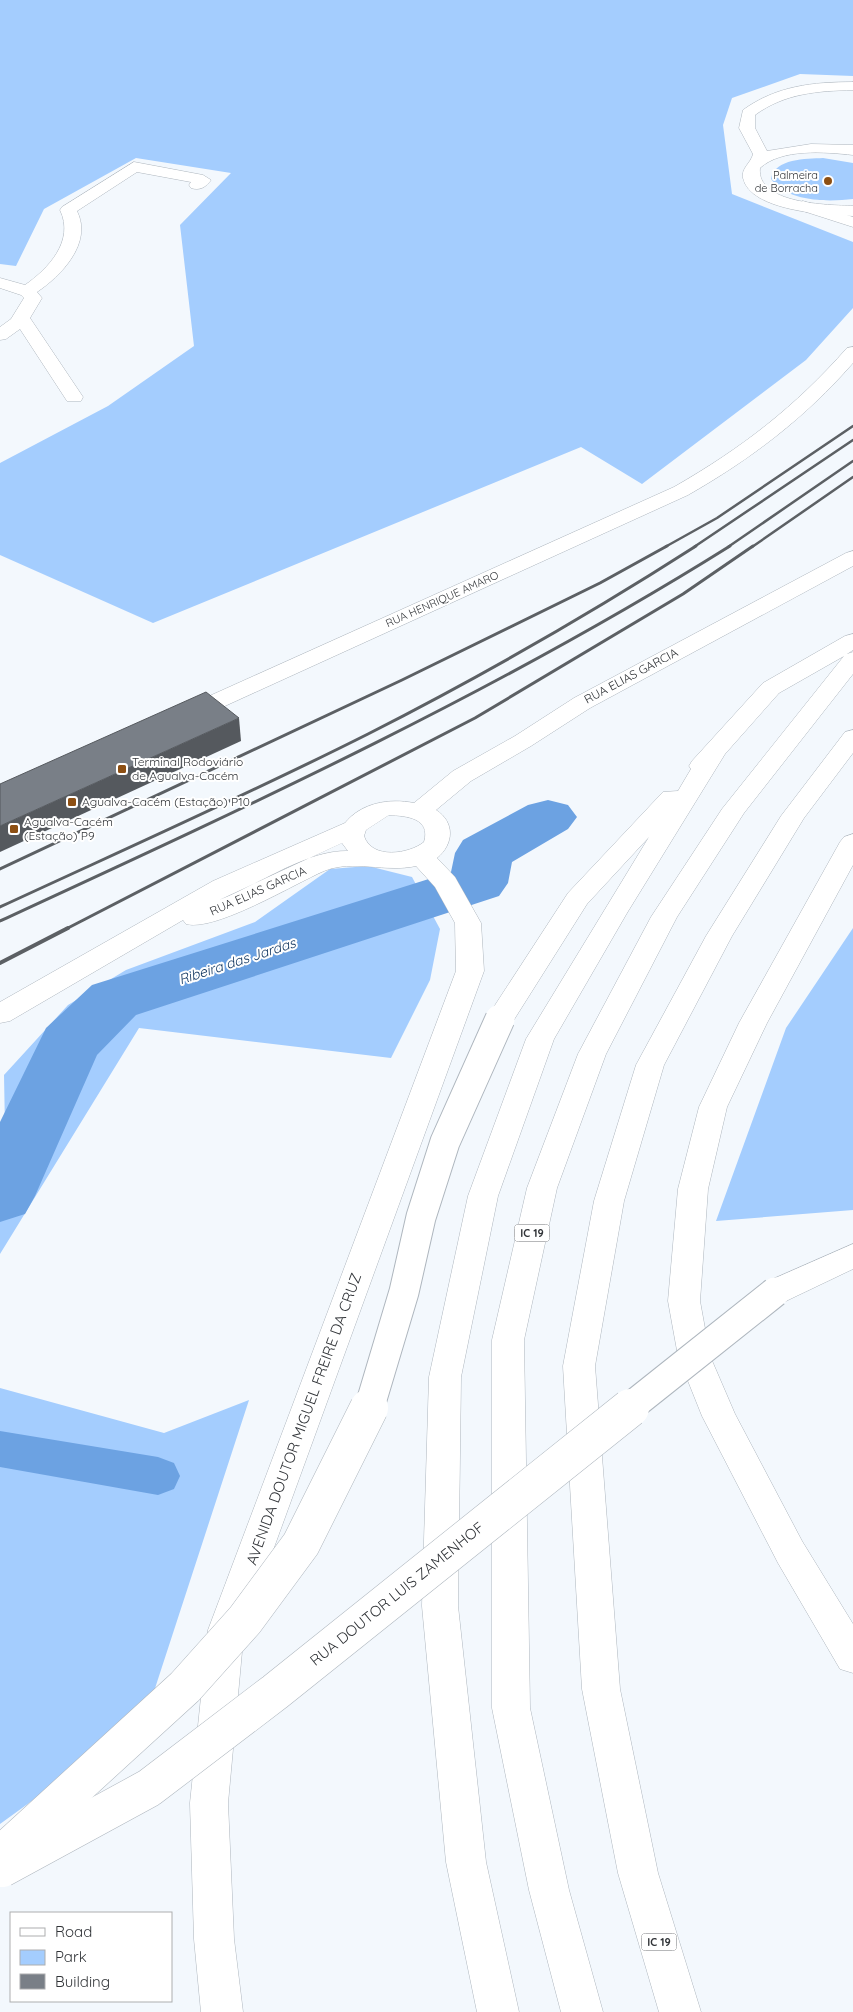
<svg xmlns="http://www.w3.org/2000/svg" width="853" height="2012" viewBox="0 0 853 2012" font-family="Quicksand,sans-serif">
<rect width="100%" height="100%" fill="#f3f8fd"/>
<!-- green -->
<path fill="#a4cdfe" d="M0 0H853V76L800 74 732 98 723 125 732 194 853 242V308L806 360 642 484 581 447 153 623 0 555V463L108 406 194 346 180 225 231 173 136 158 44 209 16 266 0 264Z
M823 158 853 163V199C827 202 788 202 771 179 775 158 806 159 823 158Z
M368 866 412 877 440 929 430 980 391 1058 139 1028 0 1254V1136L5 1129 4 1075 68 1005 126 970 255 922 330 869Z
M853 928V1210L716 1221 786 1028Z
M0 1388 164 1433 249 1400 145 1719 0 1824Z"/>
<g fill="none" stroke-linecap="round" stroke-linejoin="round">
<!-- canal -->
<path fill="#6ca2e2" fill-rule="evenodd" d="M0 1431 158 1457 174 1463 180 1476 174 1489 158 1495 0 1467Z"/>
<!-- river -->
<path fill="#6ca2e2" fill-rule="evenodd" d="M548 800 568 805 577 817 568 829 512 862 508 883 499 896 136 1015 97 1055 35 1196 25 1214 0 1222V1122L46 1028 92 985 451 872 455 853 463 840 528 805Z"/>
<defs>
<path id="street" d="M134 162 203 175 211 180C206 187 200 191 191 188L189 185 191 182 137 172 77 211C93 243 61 276 37 292L42 298 30 318 83 397 81 401H67L20 329 6 339 0 340V327L11 319 24 298 21 295 0 288V278L25 285C48 269 75 241 60 210L62 207Z
M803 201 853 217V227L797 209 795 206Z
M853 347V363C805 418 751 459 688 495L192 721 184 723 176 721 172 716 176 711 674 487C742 448 795 407 847 348Z
M853 551V566L590 708 531 746 471 781 436 810C455 822 454 844 437 858L455 877 481 923 484 971 244 1630 228 1803 234 1939 243 2012H201L194 1939 190 1803 208 1630 456 971 455 923 435 887 416 866C386 873 353 859 324 871 294 884 215 932 186 924L183 920 10 1021 0 1023V1002L213 881 345 823C361 803 389 798 414 803L453 771 515 736 574 698 846 553ZM389 815C407 816 431 818 424 842 409 854 372 860 364 836L366 830ZM342 843 348 851C306 850 258 885 219 900Z"/>
<path id="secondary" d="M853 82V90C818 91 785 93 755 115V128L767 151 811 144 853 145V155C825 152 782 148 760 168 756 204 828 205 853 206V216C827 215 750 211 743 178 741 168 751 163 753 154L739 128 743 110C776 86 813 82 853 82Z
M853 1244V1269L786 1301 775 1304 764 1301 759 1292 764 1283Z"/>
<path id="highway" d="M853 634V650L847 654 853 652V674L744 813 677 917 606 1054 557 1188 524 1340 530 1708 569 1890 603 2012H561L529 1890 492 1708V1340L527 1188 578 1054 651 917 722 809 844 656 779 693 725 754 627 913 554 1039 498 1196 461 1377 458 1606 486 1862 519 2012H477L446 1862 422 1606 429 1377 468 1196 526 1039 649 837 587 904 510 1026 500 1028 490 1026 486 1019 568 893 663 792 678 791 691 769 689 766 692 761 763 683 845 636Z
M853 730V753L804 818 732 936 664 1065 624 1201 595 1366 620 1689 658 1873 701 2012H659L618 1873 582 1689 563 1366 594 1201 636 1065 706 936 781 816 845 732Z
M853 834V865L767 1023 727 1107 708 1189 700 1301 710 1356 735 1414 802 1541 853 1624V1673L840 1669 778 1563 702 1416 678 1356 668 1301 678 1189 699 1107 739 1023 840 842 844 837Z"/>
</defs>
<!-- street casing -->
<use href="#street" stroke="#aeb6be" stroke-width="1"/>
<!-- secondary casing -->
<use href="#secondary" stroke="#aeb6be" stroke-width="1"/>
<!-- highway casing -->
<use href="#highway" stroke="#aeb6be" stroke-width="1"/>
<!-- street -->
<use href="#street" fill="#fff" fill-rule="evenodd"/>
<!-- secondary -->
<use href="#secondary" fill="#fff" fill-rule="evenodd"/>
<!-- highway -->
<use href="#highway" fill="#fff" fill-rule="evenodd"/>
<!-- rail-far2 -->
<path stroke="#5c6064" stroke-width="2.5" d="M665 547 717 518 853 426
M694 547 853 440
M728 547 853 461
M752 547 853 477"/>
<!-- rail-far1 -->
<path stroke="#5c6064" stroke-width="3" d="M0 869 402 680 600 583 667 546
M0 907C123 850 247 795 368 734 480 677 590 614 696 546
M0 921C249 806 497 692 730 546
M66 929 475 718 683 594 753 546"/>
<!-- rail -->
<path stroke="#5c6064" stroke-width="4" d="M0 963 68 928"/>
<defs>
<path id="secondary-bridge-far1" d="M628 1409 775 1292"/>
<path id="secondary-bridge" d="M2 1868 149 1788 275 1692 630 1408"/>
<path id="highway-bridge-far1" d="M369 1409 404 1292 421 1217 445 1142 500 1019"/>
<path id="highway-bridge" d="M0 1856 185 1687 245 1620 301 1544 369 1408"/>
</defs>
<!-- secondary-bridge-far1 casing -->
<use href="#secondary-bridge-far1" stroke="#aeb6be" stroke-width="31" stroke-linecap="butt"/>
<!-- secondary-bridge casing -->
<use href="#secondary-bridge" stroke="#aeb6be" stroke-width="39" stroke-linecap="butt"/>
<!-- highway-bridge-far1 casing -->
<use href="#highway-bridge-far1" stroke="#aeb6be" stroke-width="31" stroke-linecap="butt"/>
<!-- highway-bridge casing -->
<use href="#highway-bridge" stroke="#aeb6be" stroke-width="39" stroke-linecap="butt"/>
<!-- secondary-bridge-far1 -->
<use href="#secondary-bridge-far1" stroke="#fff" stroke-width="29"/>
<!-- secondary-bridge -->
<use href="#secondary-bridge" stroke="#fff" stroke-width="38"/>
<!-- highway-bridge-far1 -->
<use href="#highway-bridge-far1" stroke="#fff" stroke-width="29"/>
<!-- highway-bridge -->
<use href="#highway-bridge" stroke="#fff" stroke-width="38"/>
</g>
<!-- shaded-wall -->
<path fill="#55595e" d="M239 718 241 741 0 852V826Z"/>
<!-- building -->
<path fill="#797f87" stroke="#55595e" d="M206 692 239 718 0 826V784Z"/>
<!-- markers -->
<g fill="#8d4f13" stroke="#fff" stroke-width="2">
<circle cx="828" cy="181" r="5"/>
<rect x="117" y="764" width="10" height="10" rx="2.5"/>
<rect x="67" y="797" width="10" height="10" rx="2.5"/>
<rect x="9" y="824" width="10" height="10" rx="2.5"/>
</g>
<g text-anchor="middle" stroke-width="4" stroke-linejoin="round" paint-order="stroke">
<!-- far-poi labels -->
<g font-size="11" fill="#313438" stroke="#fff" text-anchor="end">
<text x="818" y="179">Palmeira<tspan x="818" dy="13">de Borracha</tspan></text>
</g>
<!-- far-street labels -->
<g font-size="11" fill="#313438" stroke="#fff">
<text transform="translate(442 599) rotate(-24)" y="4">RUA HENRIQUE AMARO</text>
</g>
<!-- shield labels -->
<g fill="#fff" stroke="#6f7174" stroke-width="1">
<rect x="514.5" y="1224.5" width="35" height="17" rx="4"/>
<rect x="641.5" y="1933.5" width="35" height="17" rx="4"/>
</g>
<g font-size="11" font-weight="bold" fill="#313438">
<text x="532" y="1237">IC 19</text>
<text x="659" y="1946">IC 19</text>
</g>
<!-- street labels -->
<g font-size="12" fill="#313438" stroke="#fff">
<text transform="translate(631 676) rotate(-28)" y="4">RUA ELIAS GARCIA</text>
<text transform="translate(258 891) rotate(-24)" y="4">RUA ELIAS GARCIA</text>
</g>
<!-- poi labels -->
<g font-size="12" fill="#313438" stroke="#fff" text-anchor="start">
<text x="132" y="766">Terminal Rodoviário<tspan x="132" dy="14">de Agualva-Cacém</tspan></text>
<text x="82" y="806">Agualva-Cacém (Estação) P10</text>
<text x="24" y="826">Agualva-Cacém<tspan x="24" dy="14">(Estação) P9</tspan></text>
</g>
<!-- water labels -->
<g font-size="14" font-style="italic" fill="#113660" stroke="#fff">
<text transform="translate(237 961) rotate(-18)" y="5">Ribeira das Jardas</text>
</g>
<!-- near-street labels -->
<g font-size="15" fill="#313438" stroke="#fff">
<text transform="translate(304 1419) rotate(-70)" y="5">AVENIDA DOUTOR MIGUEL FREIRE DA CRUZ</text>
<text transform="translate(397 1594) rotate(-39)" y="5">RUA DOUTOR LUIS ZAMENHOF</text>
</g>
</g>
<!-- legend -->
<rect x="10" y="1912" width="162" height="90" fill="#ffffff" stroke="#adaeaf"/>
<rect x="20" y="1928" width="25" height="8" fill="#ffffff" stroke="#adaeaf"/>
<text x="55" y="1937" font-size="15" fill="#313438">Road</text>
<rect x="20" y="1950" width="25" height="15" fill="#a4cdfe" stroke="#adaeaf"/>
<text x="55" y="1962" font-size="15" fill="#313438">Park</text>
<rect x="20" y="1974" width="25" height="15" fill="#797f87" stroke="#adaeaf"/>
<text x="55" y="1987" font-size="15" fill="#313438">Building</text>
</svg>
